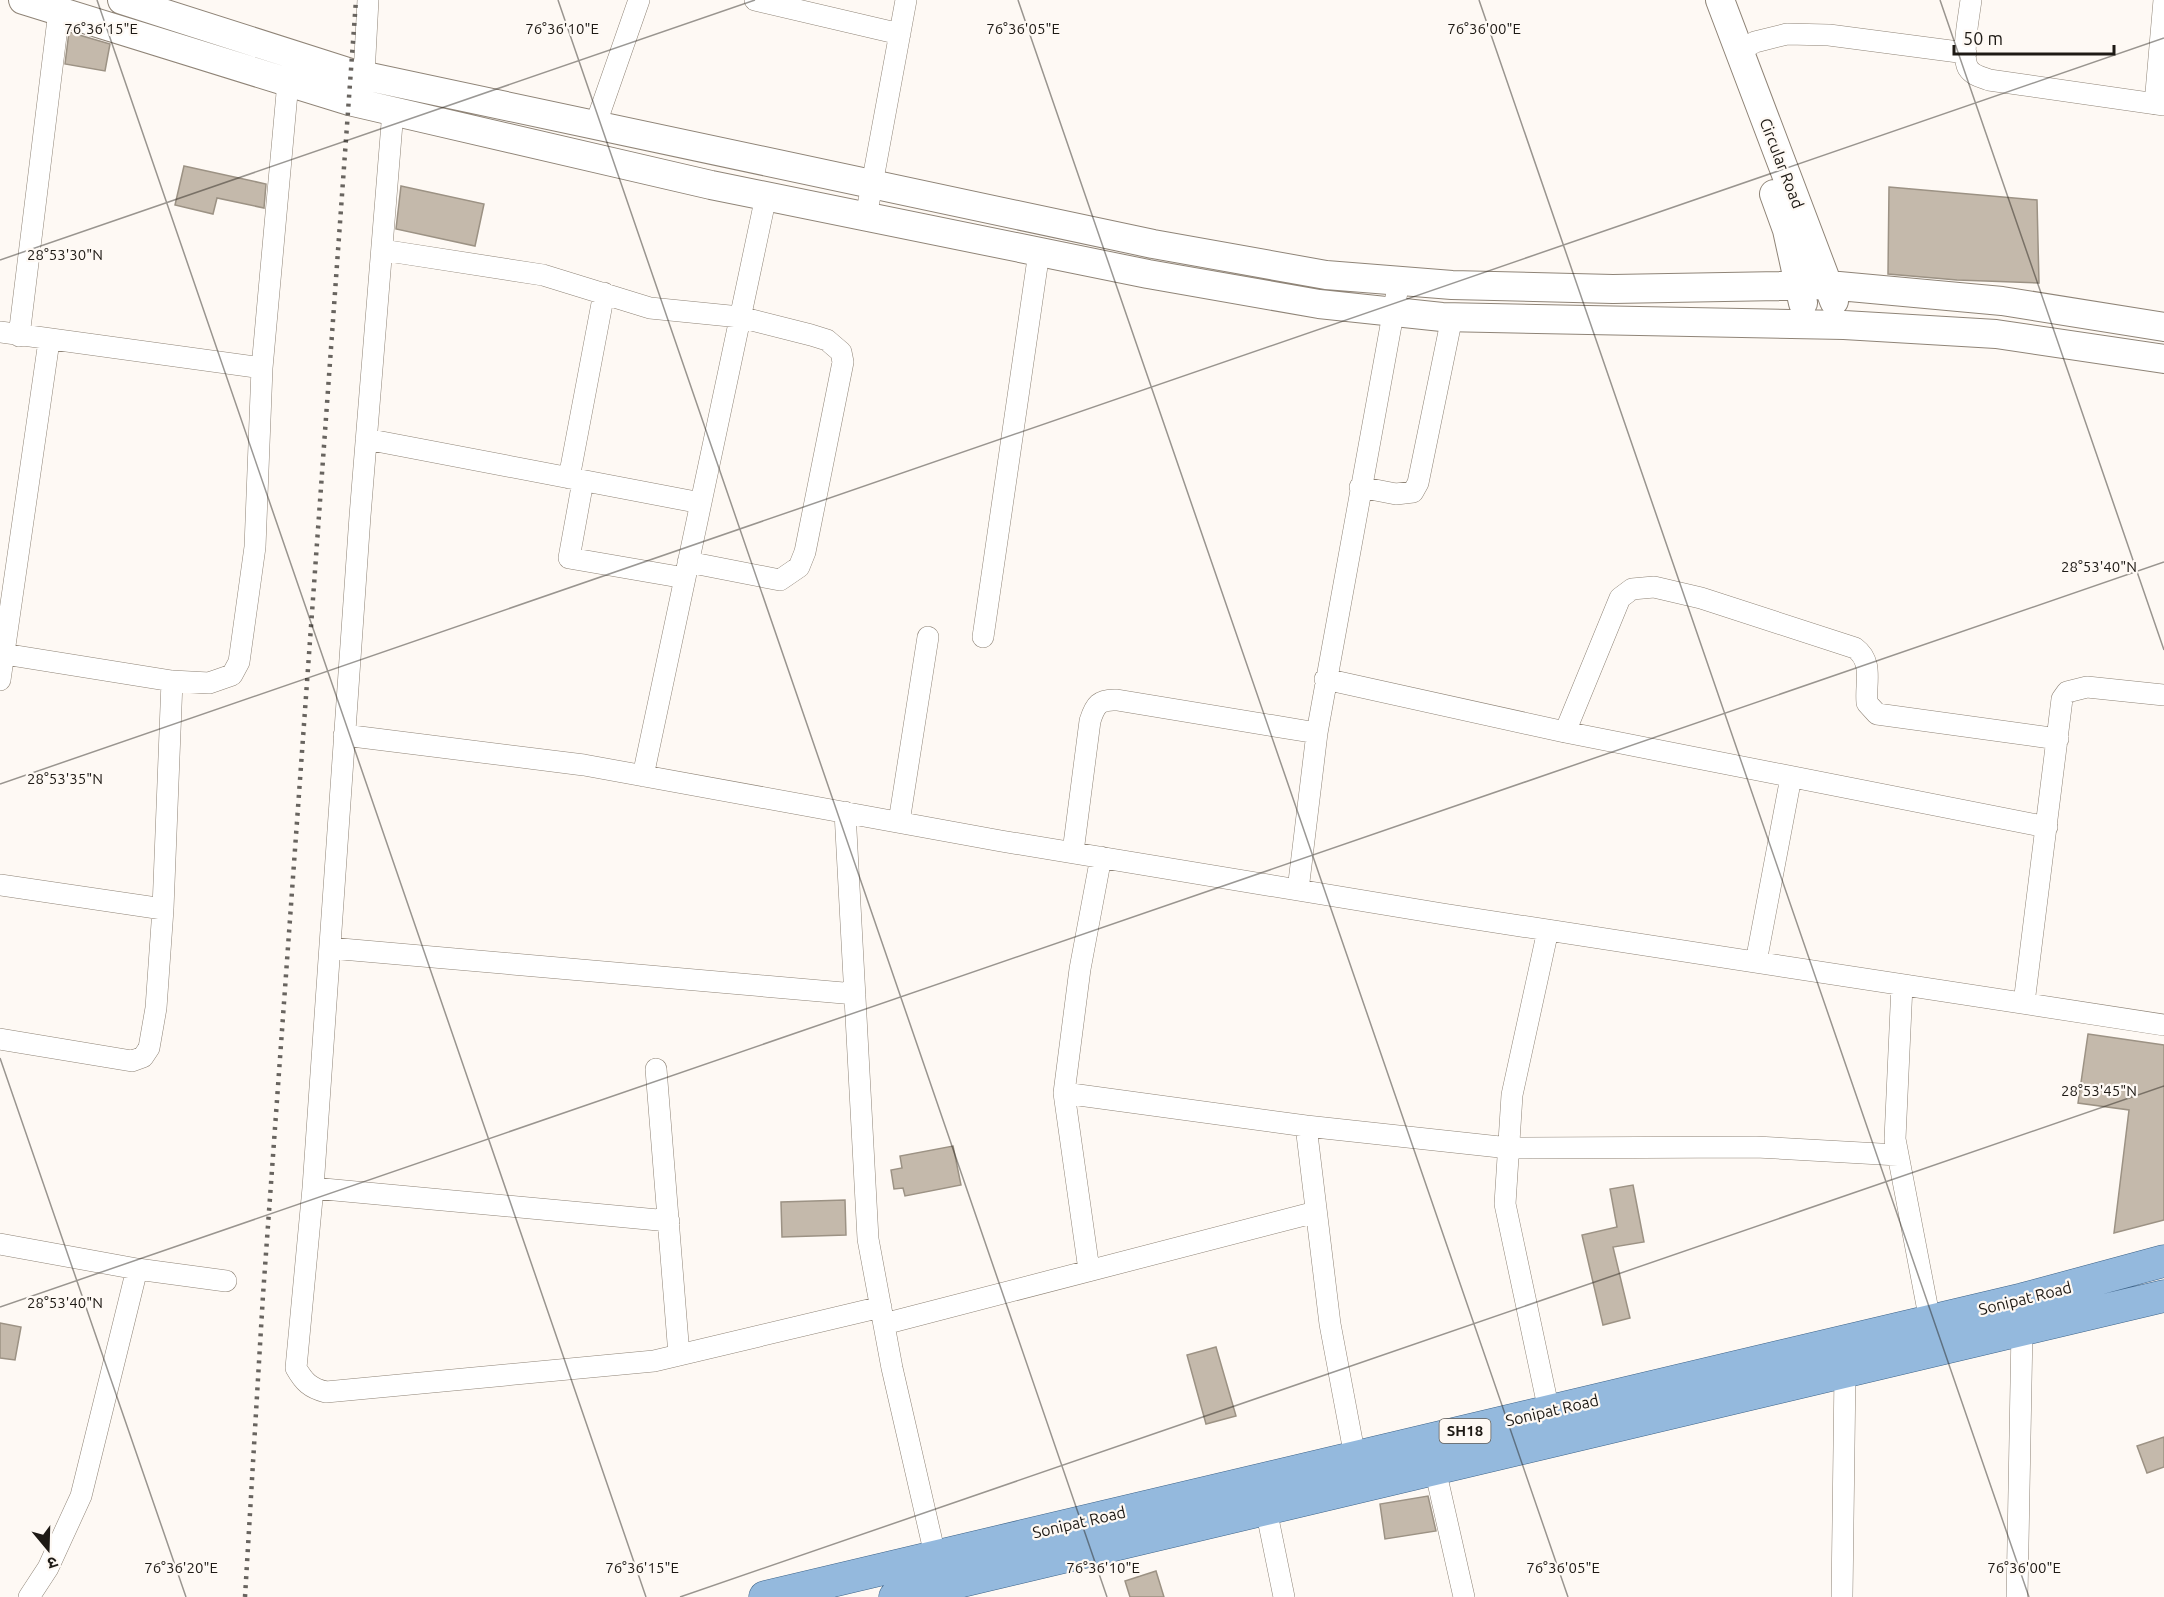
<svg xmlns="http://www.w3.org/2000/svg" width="2164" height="1597" viewBox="0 0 2164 1597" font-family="Ubuntu,'Noto Sans Devanagari',sans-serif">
<rect width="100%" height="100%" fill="#fef9f4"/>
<!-- building -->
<path fill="#c4b9ab" stroke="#9c9284" stroke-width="1.5" d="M69 32 110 44 105 71 65 64Z
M184 166 266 184 264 208 217 198 213 214 175 205Z
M401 186 484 204 475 246 396 229Z
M1889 187 2037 200 2039 283 1957 280 1888 274Z
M2088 1034 2164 1045V1220L2114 1233 2129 1110 2078 1103Z
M953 1146 961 1185 905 1196 903 1188 894 1189 891 1170 902 1168 900 1156Z
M1633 1185 1644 1242 1613 1247 1630 1318 1603 1325 1582 1235 1617 1227 1610 1189Z
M845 1200 846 1235 782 1237 781 1202Z
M0 1323 21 1327 15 1360 0 1358Z
M1216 1347 1236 1416 1206 1424 1187 1355Z
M2164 1437V1467L2147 1473 2137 1446Z
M1428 1496 1436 1531 1385 1539 1380 1504Z
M1156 1571 1164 1597H1130L1125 1581Z"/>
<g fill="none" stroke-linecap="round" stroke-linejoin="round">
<defs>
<path id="minor" d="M755 0 900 34
M1971 0C1969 16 1961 55 1968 68 1973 76 1982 77 1989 80L2164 105
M1739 51 1755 42 1787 34 1829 35 1966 53
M364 75 368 0
M2155 104 2164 0
M393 111 360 516 313 1188 296 1368C304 1382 310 1388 326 1392L654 1361 881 1307
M595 126 639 0
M866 217 906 0
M382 250 543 275 650 308 740 317 811 335 827 340 841 352 843 362 805 552 799 567 780 580 688 562
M0 332 262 368
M19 336 59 11
M366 439 701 503
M569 478 604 293
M583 481 569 558 685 578
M1360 487 1396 494 1413 492 1418 483 1452 317
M983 637 1039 252
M4 654 172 681 209 683 232 675 239 662 255 547 262 368 288 82
M1325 679 1565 732 2047 827
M0 680 49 341
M1565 732 1620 598 1632 589 1654 587 1701 598 1855 648C1874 662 1865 683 1867 703L1877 714 2058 739
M344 735 584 765 1001 841 1443 914 2164 1025
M643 776 766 196
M845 812 868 1239 892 1368 938 1568
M899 822 928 637
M1073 852 1090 721C1095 705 1099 699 1117 700L1317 733 1399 281
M0 885 163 909
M1298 890 1317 733
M1548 930 1512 1095 1505 1204 1549 1411
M330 948 855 994
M1756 962 1791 777
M1902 985 1895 1139 1930 1321
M2024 1003 2062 699 2067 692 2087 687 2164 695
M0 1039 132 1061 143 1057 149 1048 156 1008 163 909 172 681
M656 1069 679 1355
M1064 1093 1306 1126 1509 1148 1756 1147 1898 1155
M1306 1126 1330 1324 1355 1457
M313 1188 669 1221
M0 1244 137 1269 226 1281
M1089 1270 1064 1093 1080 969 1101 857
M884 1324 1316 1212
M1435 1469 1464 1597
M1266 1509 1284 1597
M29 1597 48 1568 81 1496 137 1269
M1842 1597 1845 1372
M2017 1597 2022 1330"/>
<path id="secondary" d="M23 0 349 101 711 185 1148 274 1319 304 1442 317 1844 325 1996 334 2164 359
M122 0 351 73 1153 244 1326 275 1452 285 1613 289 1828 285 2002 301 2164 327
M1720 0 1834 301
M1774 194 1787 230 1803 303"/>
<path id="primary" d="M765 1597 2023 1299 2164 1261
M895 1597 2164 1296"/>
</defs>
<!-- minor casing -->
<use href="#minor" stroke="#8f8477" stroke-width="22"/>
<!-- secondary casing -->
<use href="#secondary" stroke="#8f8477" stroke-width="30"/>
<!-- primary casing -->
<use href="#primary" stroke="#3d6388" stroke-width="33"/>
<!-- minor -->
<use href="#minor" stroke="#fff" stroke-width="21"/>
<!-- secondary -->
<use href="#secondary" stroke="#fff" stroke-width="28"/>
<!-- primary -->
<use href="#primary" stroke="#94b9dd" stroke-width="32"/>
<!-- rail -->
<path stroke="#68645f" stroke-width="4.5" stroke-dasharray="3 6" stroke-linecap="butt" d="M245 1597 263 1295 356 0"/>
</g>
<!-- ticks -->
<path fill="none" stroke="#1e1a15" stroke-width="1.5" stroke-opacity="0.45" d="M97 0 646 1597M558 0 1107 1597M1018 0 1568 1597M1479 0 2029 1597M1940 0 2164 650M0 260 755 0M0 784 2164 38M0 1058 186 1597M0 1307 2164 562M680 1597 2164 1086"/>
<g text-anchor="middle" stroke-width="4.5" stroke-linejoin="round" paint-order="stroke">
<!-- shield labels -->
<rect fill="#fef9f4" stroke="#615d58" stroke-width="1.5" x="1439.5" y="1419" width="51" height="24" rx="4.5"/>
<g font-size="15" font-weight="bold" fill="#1e1a15">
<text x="1465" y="1436">SH18</text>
</g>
<!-- street labels -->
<g font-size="16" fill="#1e1a15" stroke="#fef9f4">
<text transform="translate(1782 163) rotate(69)" y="6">Circular Road</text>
<text transform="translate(2025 1298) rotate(-14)" y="6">Sonipat Road</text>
<text transform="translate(1552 1410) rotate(-13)" y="6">Sonipat Road</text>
<text transform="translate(1079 1522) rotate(-13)" y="6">Sonipat Road</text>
</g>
</g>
<g font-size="15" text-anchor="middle" fill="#1e1a15" stroke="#fef9f4" stroke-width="4.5" stroke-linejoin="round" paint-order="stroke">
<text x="101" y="34">76°36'15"E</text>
<text x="562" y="34">76°36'10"E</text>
<text x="1023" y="34">76°36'05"E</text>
<text x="1484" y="34">76°36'00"E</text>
<text x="65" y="260">28°53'30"N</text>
<text x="2099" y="572">28°53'40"N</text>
<text x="65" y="784">28°53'35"N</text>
<text x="2099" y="1096">28°53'45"N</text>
<text x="65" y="1308">28°53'40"N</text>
<text x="181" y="1573">76°36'20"E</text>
<text x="642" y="1573">76°36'15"E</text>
<text x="1103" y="1573">76°36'10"E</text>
<text x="1563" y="1573">76°36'05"E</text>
<text x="2024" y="1573">76°36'00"E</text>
</g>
<!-- north arrow -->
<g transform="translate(48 1549) rotate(161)" stroke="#fef9f4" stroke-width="4.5" paint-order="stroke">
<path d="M0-4.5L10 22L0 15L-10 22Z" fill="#1e1a15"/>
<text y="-9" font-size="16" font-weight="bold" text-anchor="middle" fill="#1e1a15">उ</text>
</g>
<!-- scale -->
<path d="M1954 45v9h160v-9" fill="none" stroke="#1e1a15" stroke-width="3"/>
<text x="1963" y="45" font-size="18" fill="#1e1a15" stroke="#fef9f4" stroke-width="4.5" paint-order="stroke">50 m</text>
</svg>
